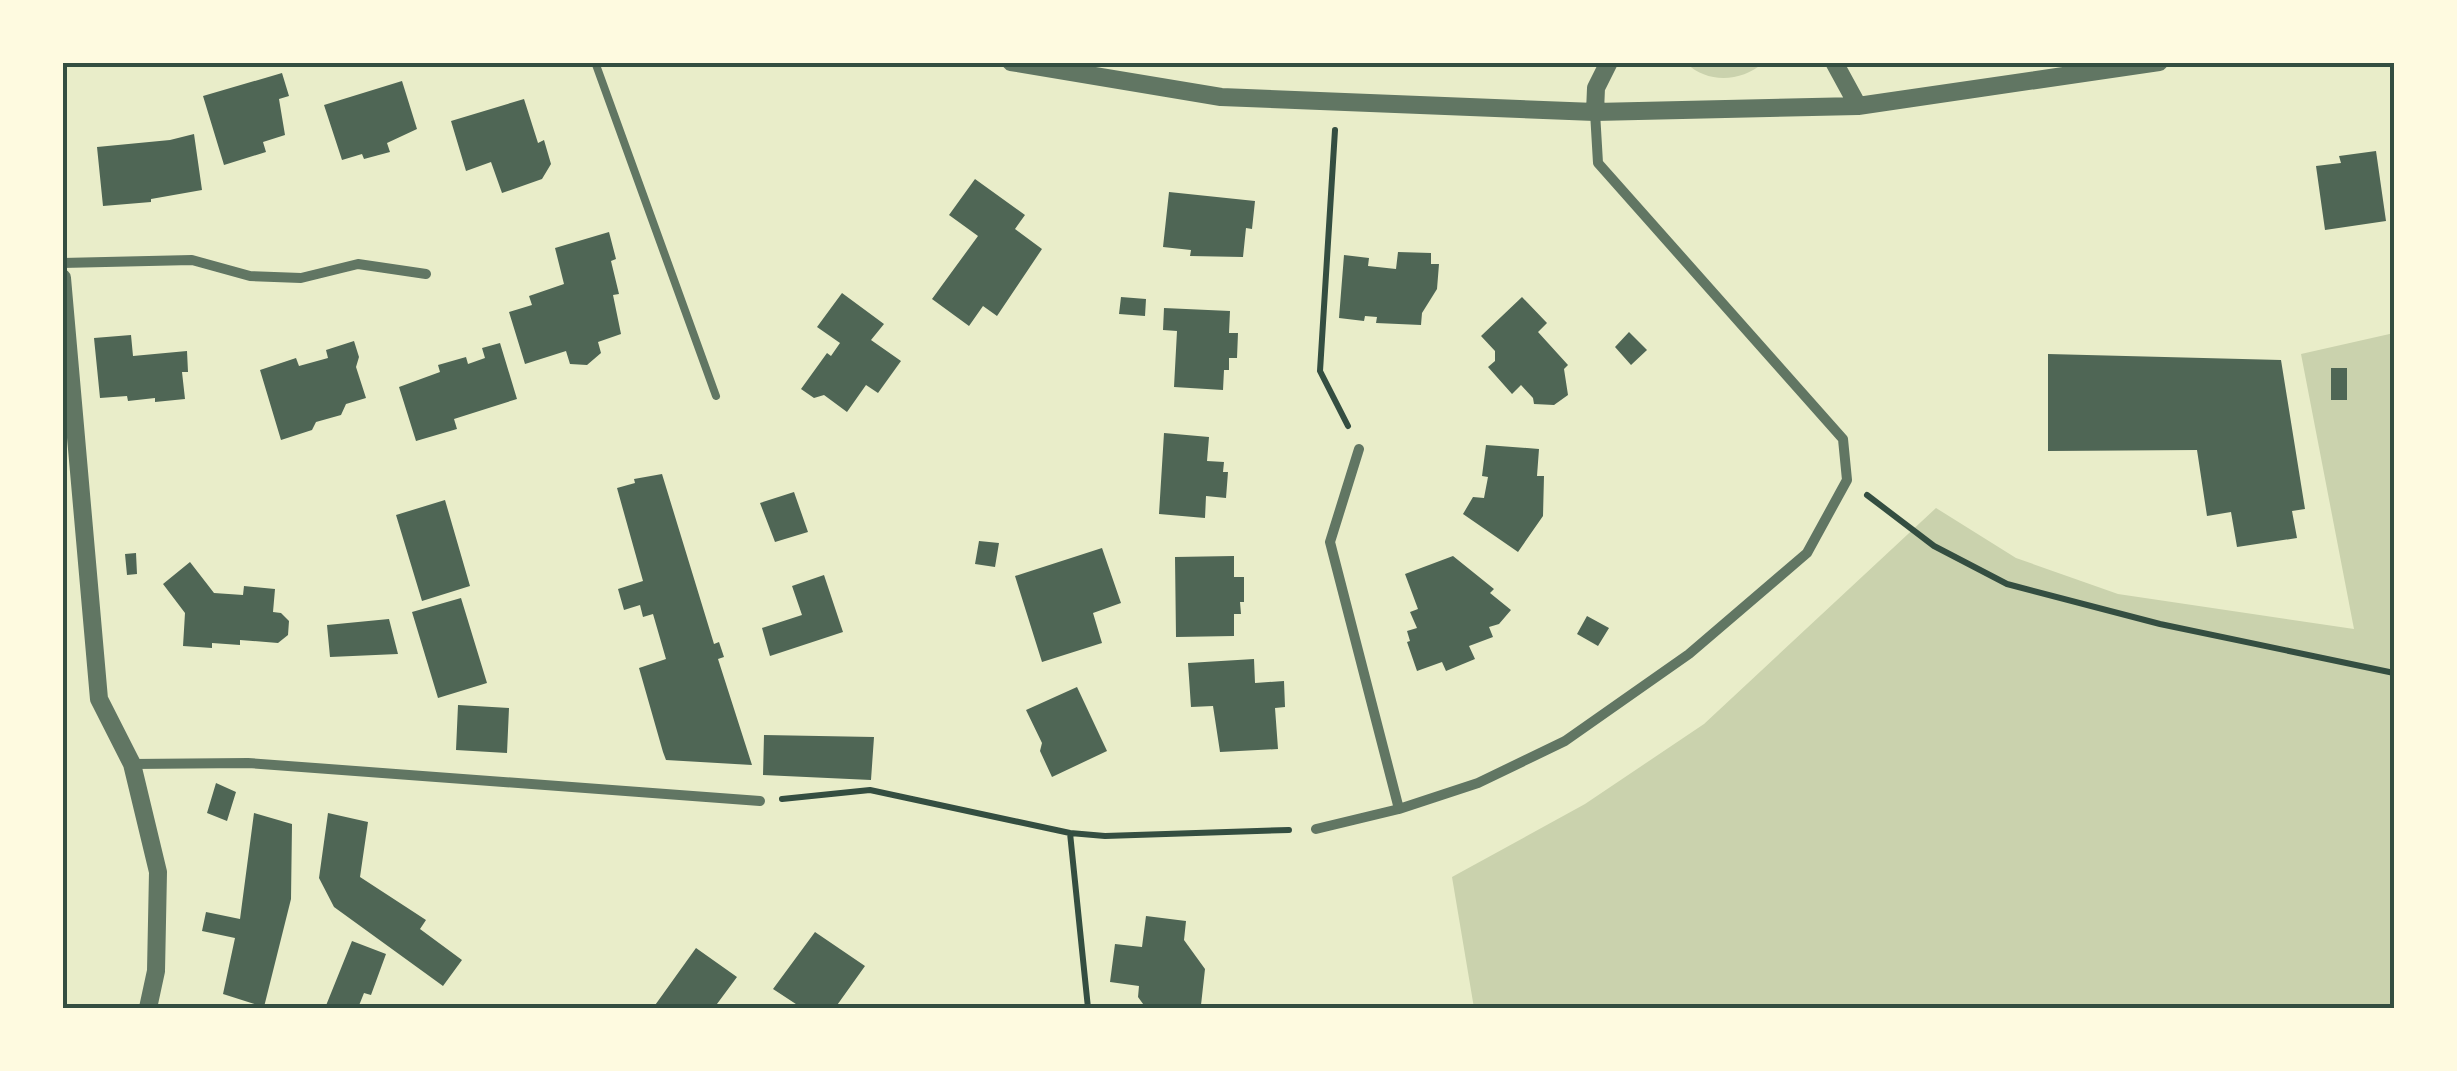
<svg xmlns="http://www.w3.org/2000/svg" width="2457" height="1071" viewBox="0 0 2457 1071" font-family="Cabin,sans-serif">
<rect width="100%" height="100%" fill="#e9edc9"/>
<!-- green -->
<path fill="#cad2ad" d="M1686 63H1763C1741 82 1708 84 1686 63Z
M2394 333V1008H1474L1452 877 1585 804 1704 724 1936 508 2016 558 2118 594 2354 629 2301 354Z"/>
<!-- building -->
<path fill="#4f6655" d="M282 73 289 96 279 99 285 135 263 142 266 152 224 165 203 96Z
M402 81 417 129 387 143 390 152 364 159 362 154 342 160 324 105Z
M524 99 538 143 544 140 551 164 542 179 502 193 491 162 466 171 451 121Z
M194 134 202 190 151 199V202L103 206 97 147 170 140Z
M2376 151 2386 221 2325 230 2316 166 2341 163 2339 156Z
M975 179 1025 215 1015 229 1042 249 997 316 983 306 969 326 932 299 978 236 949 215Z
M1169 192 1255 201 1252 229 1246 228 1243 257 1190 256 1191 250 1163 247Z
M609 232 616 259 611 261 619 294 613 295 621 334 598 342 601 353 587 365 570 364 566 351 525 364 509 312 532 305 529 296 564 284 555 248Z
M1398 252 1431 253V264H1439L1437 289 1422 313 1421 325 1376 323 1377 317 1365 316 1364 321 1339 318 1344 255 1369 258 1368 266 1396 269Z
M842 293 884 324 871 340 901 361 878 393 866 385 847 412 824 395 814 398 801 389 827 353 831 356 840 343 817 327Z
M1121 297 1146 299 1145 316 1119 314Z
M1522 297 1547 323 1538 332 1568 365 1564 369 1568 395 1554 405 1534 404 1533 398 1521 385 1512 394 1488 367 1495 361V351L1481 336Z
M1164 308 1230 311 1229 333H1238L1237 358H1229V370H1224L1223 390 1174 387 1177 331 1163 330Z
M1629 332 1647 350 1631 365 1615 347Z
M131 335 133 356 187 351 188 372H182L185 399 155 402V398L128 401 127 396 100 398 94 338Z
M354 341 359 357 356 367 366 398 346 404 341 415 316 422 312 430 281 440 260 370 296 358 299 366 328 358 326 350Z
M500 343 517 399 454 419 457 429 416 441 399 387 440 372 438 365 466 357 468 364 485 358 482 348Z
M2048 354 2281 360 2305 509 2292 511 2297 538 2237 547 2231 512 2207 516 2197 450 2048 451Z
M2331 368H2347V400H2331Z
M1164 433 1209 437 1207 461 1224 462 1223 472H1228L1226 498 1206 496 1205 518 1159 514Z
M1486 445 1539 449 1537 476H1544L1543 516 1518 552 1463 514 1473 497 1484 498 1488 477 1482 476Z
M662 474 714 644 719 642 724 657 718 659 752 765 666 760 663 752 639 668 666 659 653 614 643 617 640 605 624 610 618 589 643 581 617 488 635 483 634 479Z
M794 492 808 532 775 542 760 503Z
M445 500 470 586 422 601 396 515Z
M979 541 999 543 995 567 975 564Z
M1102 548 1121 603 1093 613 1102 643 1042 662 1015 576Z
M136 553 137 574 127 575 125 554Z
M1234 556V577H1244V602H1240L1241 614H1234V636L1176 637 1175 557Z
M1453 556 1494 589 1490 593 1511 610 1499 624 1489 627 1493 637 1469 646 1475 659 1446 671 1442 662 1417 671 1407 642 1410 641 1407 631 1417 628 1410 612 1418 609 1405 574Z
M190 562 214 593 243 595 244 586 275 589 273 612 281 613 289 621 288 635 278 643 240 640V645L212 643V648L183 646 185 613 163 584Z
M824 575 843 632 770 656 762 628 802 615 792 586Z
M461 598 487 683 438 698 412 612Z
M1587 616 1609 628 1598 646 1577 634Z
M389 619 398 654 330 657 327 625Z
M1254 659 1255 683 1284 681 1285 707 1275 708 1278 749 1220 752 1213 706 1191 707 1188 663Z
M1077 687 1107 751 1052 777 1040 751 1042 743 1026 710Z
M458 705 509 708 507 753 456 750Z
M764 735 874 737 871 780 763 775Z
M216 783 236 792 227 821 207 813Z
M254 813 292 824 291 899 264 1007 223 994 235 938 202 931 206 912 240 919Z
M328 813 368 822 360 877 426 920 420 929 462 960 443 986 334 907 319 878Z
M1146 916 1186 921 1184 940 1205 969 1201 1005 1197 1008H1146L1138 997 1139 986 1110 982 1115 944 1142 947Z
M815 932 865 966 835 1008H802L773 989Z
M352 941 386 954 371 995 364 993 358 1008H325Z
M696 948 737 977 714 1008H653Z"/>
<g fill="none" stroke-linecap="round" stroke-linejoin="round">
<!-- path -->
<path stroke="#344e41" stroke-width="6" d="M1335 130 1320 371 1348 426
M1867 495 1934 546 2007 584 2160 624 2394 673
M782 799 870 790 1070 833 1105 836 1289 830
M1070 833 1088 1008"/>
<!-- service -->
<path stroke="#617663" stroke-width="8" d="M595 62 716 396"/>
<!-- minor -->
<path stroke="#617663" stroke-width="10" d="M62 263 192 260 250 276 301 278 358 264 426 274
M1359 449 1330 542 1399 809
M132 764 248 763 760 801
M1316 829 1399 809 1478 783 1565 741 1689 654 1807 553 1847 480 1843 439 1598 163 1595 112"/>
<!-- tertiary -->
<path stroke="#617663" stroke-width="18" d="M1011 62 1221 97 1595 112 1858 106 2159 62
M1834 62 1858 106
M1595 112 1596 88 1609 62
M62 278 99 699 132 764 158 872 156 971 148 1008"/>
</g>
<!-- border -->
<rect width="2457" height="1071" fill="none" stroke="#fefae0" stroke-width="130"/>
<rect x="65" y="65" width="2327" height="941" fill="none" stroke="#344e41" stroke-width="4"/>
</svg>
